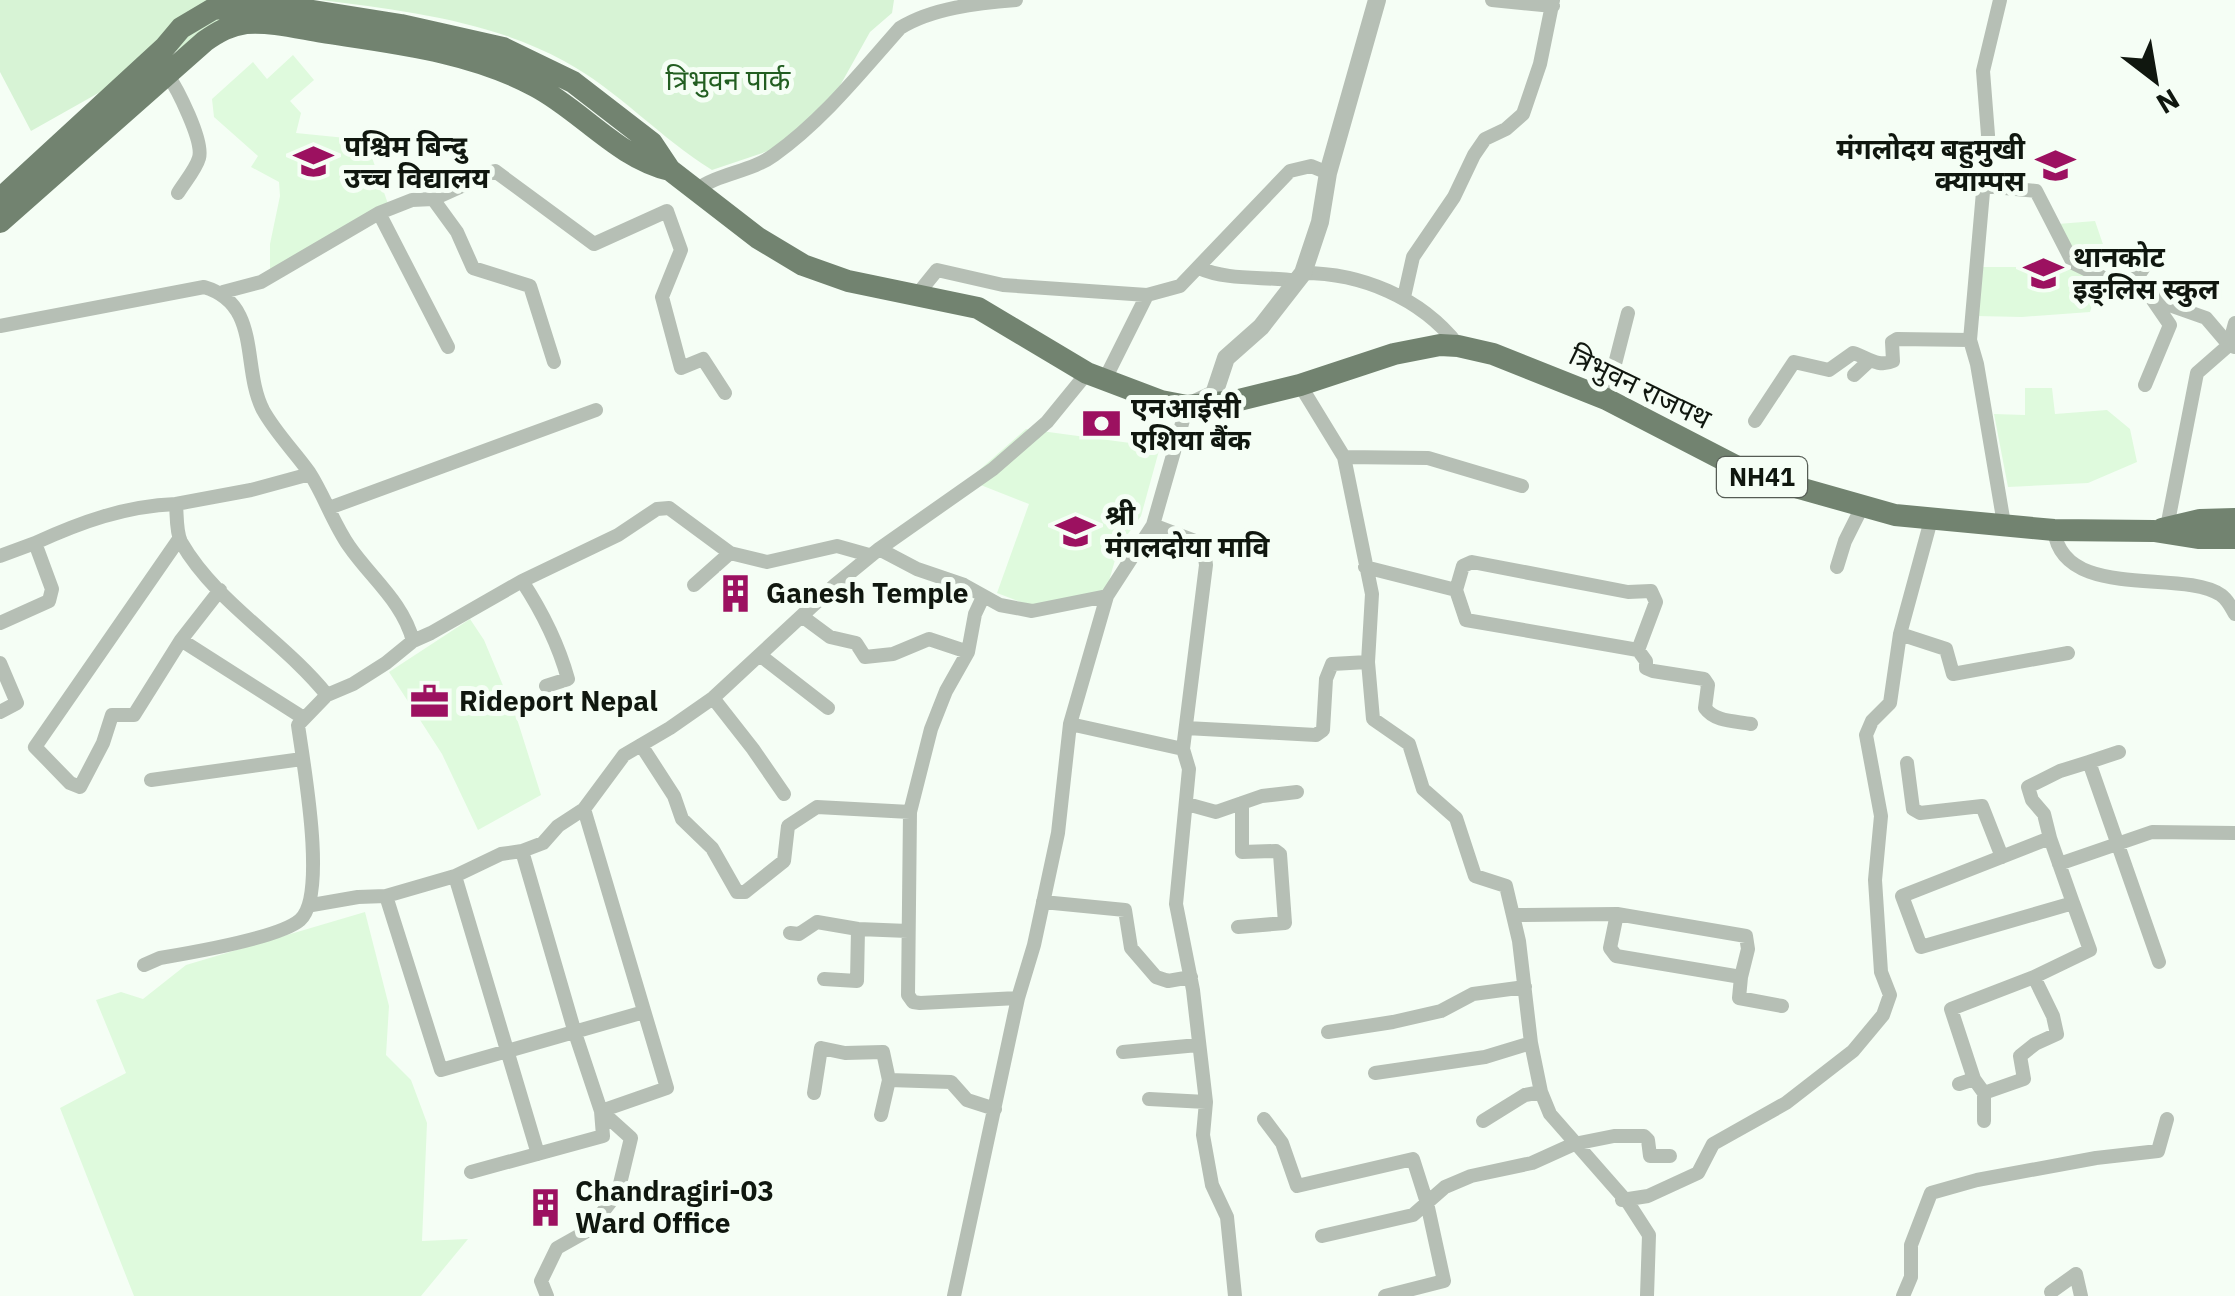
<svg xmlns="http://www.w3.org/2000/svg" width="2235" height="1296" viewBox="0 0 2235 1296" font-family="'IBM Plex Sans','Noto Sans Devanagari',sans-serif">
<rect width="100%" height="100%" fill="#f5fef5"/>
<!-- built -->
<path fill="#dffadd" d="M293 55 314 80 290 101 301 113 296 133 366 140 388 204 270 271V244L280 196 279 182 251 167 258 156 214 117 212 99 253 62 267 79Z
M2095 221 2107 256 2090 312 2022 317 1976 316 1983 267H2079L2058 224Z
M2025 388H2052L2055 414 2107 410 2130 429 2137 462 2088 483 2008 487 1994 414 2025 415Z
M1026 429 1160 447 1141 516 1119 546 1107 588 1088 598 1031 606 997 593 1029 504 968 480Z
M470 619 484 640 517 719 541 795 478 830 442 754 389 672Z
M365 912 389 1006 386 1055 411 1080 427 1123 422 1241 468 1239 421 1296H134L60 1108 126 1073 96 1000 121 992 143 999 186 965Z"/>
<!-- green -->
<path fill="#d7f3d5" d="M0 0H224L223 29 157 60 31 131 0 72Z
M321 0H894L892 13 870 32 823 116 786 145 712 170C660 138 618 90 564 61 492 21 401 10 321 0Z"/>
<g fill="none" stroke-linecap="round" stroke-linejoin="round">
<!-- minor -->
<path stroke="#b6bfb5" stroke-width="14" d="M1492 0 1553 6
M2000 0 1983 71 1988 135 1970 340 1977 364 2004 524
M167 74C177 88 204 141 199 158 196 169 184 183 178 193
M1983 186 2036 191 2073 263 2112 282 2130 283 2146 290 2170 325 2145 385
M696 190C719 173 751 172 774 155 823 120 860 73 900 28 932 8 978 3 1016 0
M433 199 457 232 473 268 530 286 554 362
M379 213 448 347
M1199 268C1228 281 1265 276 1297 281
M1303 273C1361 273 1420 297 1458 345
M2130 283V275L2140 273 2150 258
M223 292 261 282 379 213 412 200 433 199 495 171 594 244 667 211 681 250 662 297 681 368 703 359 725 393
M2151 293 2172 306 2206 318 2229 345
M916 296 937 270 1003 285 1147 295 1180 286 1290 171 1311 166 1328 173
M1404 297 1413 257 1454 197 1474 155 1485 139 1506 129 1523 114 1540 64 1553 0
M0 326 204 287C262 304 241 367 263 410 275 432 294 451 309 472 324 495 333 523 349 546 371 578 403 602 413 641
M2229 345 2235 323
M1087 373 1047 422 993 469 879 549 917 569 964 585 1000 605 1032 611 1107 596
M1854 375 1868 362
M1104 381 1147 295
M1300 385 1344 457 1372 594 1368 662 1373 719 1409 744 1423 789 1456 818 1475 876 1506 886 1519 941 1531 1043 1541 1092 1550 1114 1629 1204 1649 1235 1647 1296
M1606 399 1628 313
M1755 421 1794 362 1829 370 1853 353C1867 357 1878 368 1893 361L1892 342 1897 339 1970 340
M1344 457 1428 458 1522 486
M310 474 251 490 176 504C177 516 176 532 181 542 216 603 284 641 327 695
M329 508 596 410
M1153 525 1203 544 1206 565 1183 749 1189 769 1176 904 1193 990 1206 1102 1203 1135 1212 1185 1227 1217 1235 1296
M2167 527 2197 373 2229 345 2235 347
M2054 530C2063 602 2181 568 2221 595 2228 600 2231 607 2235 614
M179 539 35 747 70 783 80 787 103 743 112 715H134L181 640 220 590
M0 556 35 543
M1365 567 1456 590 1466 620 1638 650 1646 661V668L1653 671 1704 679 1708 685 1705 708C1715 722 1735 721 1751 724
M1837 567 1845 541 1862 507
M522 581C543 613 558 643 568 679L546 686
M694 585 730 553
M1456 590 1463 566 1472 562 1628 592 1651 591 1656 602 1638 650
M983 597 975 614 968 652 946 691 931 729 910 812 908 995 913 1002 920 1003 1018 998
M803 617 830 637 856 643 865 657 893 654 929 639 968 652
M0 623 49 601 52 589 35 543C81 522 125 506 176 504
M1900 634 1946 649 1953 674 2068 653
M181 640 302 717
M761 656 828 708
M0 663 17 703 0 712
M713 698 753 749 784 794
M1070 724 1183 749
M1186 728 1316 735 1323 730 1326 679 1332 664 1368 662
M641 745 674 796 682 819 712 848 737 892H745L784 861 788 826 817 807 910 812
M2089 762 2119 752
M1907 763 1913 809 1920 813 1982 806 2002 857
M151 780 302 759
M1187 804 1216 812 1262 796 1297 792
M2050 838 2073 903 1921 947 1902 896Z
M2050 838 2044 814 2032 800 2028 787 2060 771 2089 762 2159 962
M2059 864 2152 832 2235 833
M455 876 538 1154
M386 896 441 1070 644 1012
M1043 902 1125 910 1131 948 1156 977 1168 981 1191 977
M312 905 358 897 386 896 455 876 501 854 522 851 543 843 558 826 584 809 624 755 670 728 713 698 835 585 879 549
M1514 915 1617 914 1746 936 1748 949 1741 977 1616 956 1610 948 1617 914
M1238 927 1285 923 1280 854 1276 851 1242 852V803
M790 933 799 934 817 922 858 929 908 931
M144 965 160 958C190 953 279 938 300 920 328 896 303 762 298 725L327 695 353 684 386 663 413 641 431 633 522 581 618 535 657 509 669 508 730 553 767 562 837 546 869 555
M1741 977 1739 998 1782 1006
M2034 977 2053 1016 2057 1034 2035 1044 2020 1056 2024 1079 1984 1093 1974 1079 1951 1009 2034 977 2090 950 2073 903
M824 979 857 981 858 929
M1328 1032 1393 1022 1441 1011 1473 994 1525 987
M1123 1052 1198 1045
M1375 1073 1485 1057 1531 1043
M1959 1084 1974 1079
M814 1093 821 1048 845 1053 883 1052 889 1080 951 1082 967 1100 995 1109
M1984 1093V1121
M1149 1099 1206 1102
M881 1115 889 1080
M1264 1119 1282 1143 1297 1186 1413 1159 1427 1203 1444 1281 1385 1296
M1483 1121 1525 1095 1541 1092
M471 1172 603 1136 601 1111 575 1033 522 851
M1622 1200 1648 1196 1698 1173 1713 1144 1786 1103 1853 1051 1883 1015 1890 995 1881 972 1875 880 1881 816 1866 735 1872 721 1890 703 1900 634 1931 520
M1322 1236 1413 1215 1445 1187 1471 1176 1532 1163 1574 1144 1614 1136H1644L1648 1140 1650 1156H1670
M2051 1292 2076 1274 2081 1296
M547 1296 541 1281 557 1248 589 1230 618 1192 631 1138 601 1111 667 1088 584 809
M954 1296 1018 998 1034 945 1058 833 1070 724 1107 596 1153 525 1187 406
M1903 1296 1911 1277V1245L1931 1193 1977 1180 2096 1158 2158 1151 2167 1119"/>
<!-- tertiary -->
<path stroke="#b6bfb5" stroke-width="18" d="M1197 402 1214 394 1226 358 1261 327 1303 273 1320 222 1328 173 1377 0"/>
<!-- trunk -->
<path stroke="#728370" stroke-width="22" d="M0 199 165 47 181 28 213 9 262 3 401 25 503 48 573 82 652 143 670 170 758 238 803 265 848 281 978 308 1087 373 1161 401 1187 406 1235 401 1300 385 1394 354 1440 345 1458 346 1493 354 1606 399 1753 475 1895 515 2054 530 2154 531 2198 538H2235
M0 222 205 41C218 32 230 25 246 23 271 21 298 28 322 32 394 43 470 51 535 86 581 110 618 158 670 170
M2162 529 2200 520 2235 519"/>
</g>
<!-- icons -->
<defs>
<symbol id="school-bare" viewBox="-9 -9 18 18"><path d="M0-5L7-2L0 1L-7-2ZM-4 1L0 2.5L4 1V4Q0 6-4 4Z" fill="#9c1160" stroke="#f5fef5" stroke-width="2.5" paint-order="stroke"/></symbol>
<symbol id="university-bare" viewBox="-9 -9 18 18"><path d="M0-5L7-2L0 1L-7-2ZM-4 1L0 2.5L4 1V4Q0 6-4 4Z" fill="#9c1160" stroke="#f5fef5" stroke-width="2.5" paint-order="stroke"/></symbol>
<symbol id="bank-bare" viewBox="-9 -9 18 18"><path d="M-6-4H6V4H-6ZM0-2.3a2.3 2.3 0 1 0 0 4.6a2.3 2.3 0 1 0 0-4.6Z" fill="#9c1160" stroke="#f5fef5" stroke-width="2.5" paint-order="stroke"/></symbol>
<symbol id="building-bare" viewBox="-9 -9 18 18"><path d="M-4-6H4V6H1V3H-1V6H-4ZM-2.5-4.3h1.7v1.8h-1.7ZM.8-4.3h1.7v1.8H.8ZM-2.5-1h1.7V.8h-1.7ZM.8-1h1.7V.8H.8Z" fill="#9c1160" stroke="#f5fef5" stroke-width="2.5" paint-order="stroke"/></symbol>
<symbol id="office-bare" viewBox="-9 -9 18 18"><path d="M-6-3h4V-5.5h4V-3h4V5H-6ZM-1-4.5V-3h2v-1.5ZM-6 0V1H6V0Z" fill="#9c1160" stroke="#f5fef5" stroke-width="2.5" paint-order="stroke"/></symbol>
</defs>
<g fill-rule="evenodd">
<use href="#school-bare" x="286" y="134" width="55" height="55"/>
<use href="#university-bare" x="2028" y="138" width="55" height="55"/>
<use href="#school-bare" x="2016" y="246" width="55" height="55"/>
<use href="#bank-bare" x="1074" y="396" width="55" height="55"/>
<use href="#school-bare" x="1048" y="504" width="55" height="55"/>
<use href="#building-bare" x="708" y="566" width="55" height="55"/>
<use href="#office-bare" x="402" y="674" width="55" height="55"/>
<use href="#building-bare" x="518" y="1180" width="55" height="55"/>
</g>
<g text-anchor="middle" stroke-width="10" stroke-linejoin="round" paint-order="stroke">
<!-- shield labels -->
<rect fill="#f5fef5" stroke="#555c54" stroke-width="2.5" x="1717" y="457" width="90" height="40" rx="8"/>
<g font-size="25" font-weight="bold" fill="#10170f">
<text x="1762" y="486">NH41</text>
</g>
<!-- park labels -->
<g font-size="28" fill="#225e21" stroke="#f5fef5">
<text x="728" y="90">त्रिभुवन पार्क</text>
</g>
<!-- poi labels -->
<g font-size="28" font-weight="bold" fill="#10170f" stroke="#f5fef5" text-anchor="start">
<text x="344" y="156">पश्चिम बिन्दु<tspan x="344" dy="32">उच्च विद्यालय</tspan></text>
<text x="2025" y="159" text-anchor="end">मंगलोदय बहुमुखी<tspan x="2025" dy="32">क्याम्पस</tspan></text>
<text x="2073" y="267">थानकोट<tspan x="2073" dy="32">इङ्लिस स्कुल</tspan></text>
<text x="1131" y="418">एनआईसी<tspan x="1131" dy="32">एशिया बैंक</tspan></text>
<text x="1105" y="525">श्री<tspan x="1105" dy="32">मंगलदोया मावि</tspan></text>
<text x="766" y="603">Ganesh Temple</text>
<text x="459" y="711">Rideport Nepal</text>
<text x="575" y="1201">Chandragiri-03<tspan x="575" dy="32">Ward Office</tspan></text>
</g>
<!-- street labels -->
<g font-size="28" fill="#10170f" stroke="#f5fef5">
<text transform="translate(1640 387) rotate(26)" y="10">त्रिभुवन राजपथ</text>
</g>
</g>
<!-- north arrow -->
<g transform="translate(2155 80) rotate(149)" stroke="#f5fef5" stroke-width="8" paint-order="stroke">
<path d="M0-8L18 38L0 25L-18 38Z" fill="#10170f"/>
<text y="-15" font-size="28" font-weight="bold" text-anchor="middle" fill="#10170f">N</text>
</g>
</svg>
